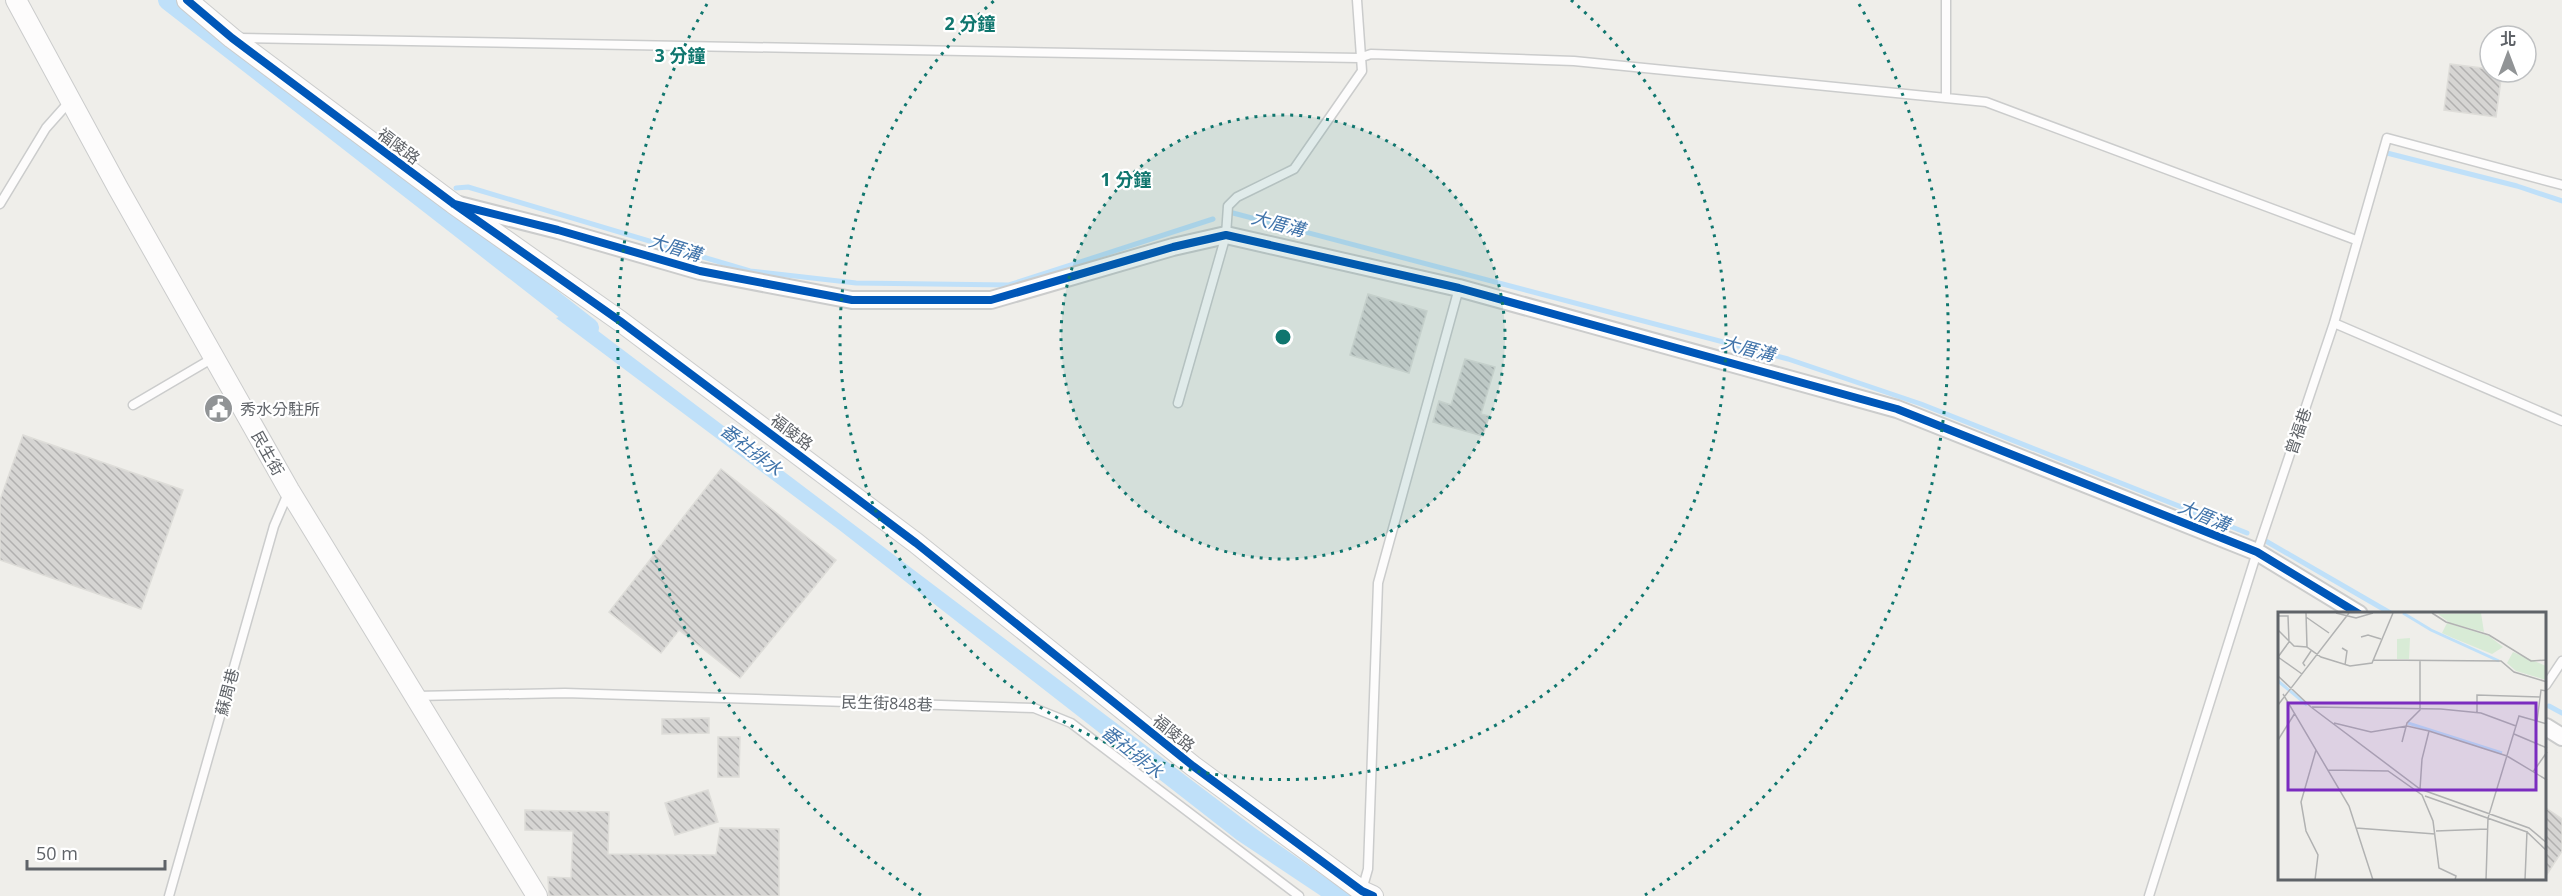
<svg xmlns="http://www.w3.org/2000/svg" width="2562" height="896" viewBox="0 0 2562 896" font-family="'Open Sans','Noto Sans TC',sans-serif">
<defs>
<pattern id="building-back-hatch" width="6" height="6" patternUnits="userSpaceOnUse" patternTransform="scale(1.5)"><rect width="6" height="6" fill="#d6d5d3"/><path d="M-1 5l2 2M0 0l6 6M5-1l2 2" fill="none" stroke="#b1b0af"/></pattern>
</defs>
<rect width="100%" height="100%" fill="#efeeea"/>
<!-- water -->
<path fill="#bfe0f9" d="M573 312 1255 828 1352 896H1321L1237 840 838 529 556 318Z"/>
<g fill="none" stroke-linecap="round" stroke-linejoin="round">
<!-- stream -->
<path stroke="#bfe0f9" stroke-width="5" d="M2383 152 2517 186 2562 201
M456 188 468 187 750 271 856 283 1009 285 1213 219
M408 190H410
M1233 213 1788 359 1921 404 2247 533
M2264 540 2392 614
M2549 706 2562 713"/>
<!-- canal -->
<path stroke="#bfe0f9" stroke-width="20" d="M168 0 589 328"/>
</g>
<!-- building -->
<path fill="url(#building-back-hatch)" stroke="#deddd9" stroke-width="1.5" d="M2450 64 2490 69V72H2502L2496 117 2444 110Z
M1368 294 1427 311 1409 373 1350 355Z
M1465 359 1495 367 1481 414 1489 416 1483 436 1433 422 1439 401 1451 405Z
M23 435 183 490 141 609 0 560V500Z
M721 469 836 560 740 678 679 630 661 653 609 612Z
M709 718V733L662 734V719Z
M718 737H740L739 777H718Z
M708 790 718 822 675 835 665 803Z
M2546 808 2562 819V851L2546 876Z
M525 810 609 812 608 854 716 855 720 828 779 829V896H549L548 877 571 878 573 831 525 830Z"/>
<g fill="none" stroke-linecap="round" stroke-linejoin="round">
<defs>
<path id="service" d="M238 38 1359 58 1371 54 1574 61 1986 102 2356 240
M1946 98V0
M0 204 46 128 70 101
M2334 323 2562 421
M1178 403 1226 235 1228 206 1237 197 1294 169 1362 71 1357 0
M133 405 213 358
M2546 685 2562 661
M416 696 565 693 1034 708 1071 723 1299 896
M1362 890 1368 869 1378 583 1459 288
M169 896 274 526 289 491
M2149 896 2257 552 2334 323 2387 138 2562 185"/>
<path id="minor" d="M459 205 558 230 700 271 852 300H991L1173 247 1226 235 1459 288 1897 409 2257 552 2359 614
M2546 727 2562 737"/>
<path id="tertiary" d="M16 0 118 188 289 490 537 896
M187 0 232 38 454 204 620 321 916 543 1193 766 1362 891 1373 896"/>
</defs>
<!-- service casing -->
<use href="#service" stroke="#cbcccc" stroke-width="11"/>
<!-- minor casing -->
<use href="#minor" stroke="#cbcccc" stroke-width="20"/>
<!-- tertiary casing -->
<use href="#tertiary" stroke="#cbcccc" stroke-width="22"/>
<!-- service -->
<use href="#service" stroke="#fdfcfc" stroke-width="8"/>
<!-- minor -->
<use href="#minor" stroke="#fdfcfc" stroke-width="16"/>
<!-- tertiary -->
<use href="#tertiary" stroke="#fdfcfc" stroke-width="20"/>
<defs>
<path id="cycleway" d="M187 0 232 38 454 204 620 321 916 543 1193 766 1362 891 1373 896
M454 204 558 230 700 271 852 300H991L1173 247 1226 235 1459 288 1897 409 2257 552 2359 614"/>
</defs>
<!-- cycleway casing -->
<use href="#cycleway" stroke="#fff" stroke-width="11"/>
<!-- cycleway -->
<use href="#cycleway" stroke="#0057b8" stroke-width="8"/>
</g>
<!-- distance rings -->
<circle cx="1283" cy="337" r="222" fill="#0f766e" fill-opacity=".12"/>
<g fill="none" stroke="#0f766e" stroke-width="3" stroke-dasharray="3 6">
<circle cx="1283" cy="337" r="222"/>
<path d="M1571 0A443 443 0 1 1 995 0"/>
<path d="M921 895A665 665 0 0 1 707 4M1859 4A665 665 0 0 1 1645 895"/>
</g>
<!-- icons -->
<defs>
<symbol id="civic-disc" viewBox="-11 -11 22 22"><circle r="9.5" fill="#919496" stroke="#fff"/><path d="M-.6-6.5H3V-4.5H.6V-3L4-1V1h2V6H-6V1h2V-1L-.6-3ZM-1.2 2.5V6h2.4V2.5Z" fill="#fff"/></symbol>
</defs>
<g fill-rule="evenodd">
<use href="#civic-disc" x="202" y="392" width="33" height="33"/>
</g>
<g text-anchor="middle" stroke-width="4.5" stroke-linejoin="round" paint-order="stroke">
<!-- street labels -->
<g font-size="16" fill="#5f6368" stroke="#fff">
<text transform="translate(399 146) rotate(37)" y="6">福陵路</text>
<text transform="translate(2298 431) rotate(-71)" y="6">曾福巷</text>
<text transform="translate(792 432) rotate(37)" y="6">福陵路</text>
<text transform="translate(268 453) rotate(61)" y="6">民生街</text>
<text transform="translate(227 692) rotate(-75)" y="6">蘇周巷</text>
<text transform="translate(887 703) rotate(2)" y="6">民生街848巷</text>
<text transform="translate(1174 733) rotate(39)" y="6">福陵路</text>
</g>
<!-- poi labels -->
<g font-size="16" fill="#5f6368" stroke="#fff" text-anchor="start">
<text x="240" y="415">秀水分駐所</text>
</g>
<!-- water labels -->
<g font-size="18" font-style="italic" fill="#4174aa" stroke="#fff">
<text transform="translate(1278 224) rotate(15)" y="6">大厝溝</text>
<text transform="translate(675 248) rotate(17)" y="6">大厝溝</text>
<text transform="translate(1748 349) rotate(15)" y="6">大厝溝</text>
<text transform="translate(751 450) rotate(38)" y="6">番社排水</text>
<text transform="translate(2204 516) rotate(22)" y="6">大厝溝</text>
<text transform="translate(1132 752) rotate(39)" y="6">番社排水</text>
</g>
</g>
<!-- overview -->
<g transform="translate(2278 612)">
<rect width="268" height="268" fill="#efeeea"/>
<path d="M203 1 206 20 172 11 160 2ZM132 26 131 47H119V27ZM235 40 268 54V68L238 59 229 51Z" fill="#d8ebd6"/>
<path d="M169 11 211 24 225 35 214 42 175 26 164 21Z" fill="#d8ebd6"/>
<path fill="none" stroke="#bfe0f9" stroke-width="3" d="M125 1 153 18 221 49M0 69 29 93M130 111 224 141"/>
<path fill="none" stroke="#b1b2b2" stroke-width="1.5" d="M28 1 29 35 43 45 72 54 94 51 115 1M58 1 78 6 95 1M154 1 168 10 211 23 253 49 269 48M0 4H10L11 30 0 45M28 5 51 21M0 18 16 34 29 35M83 25 90 23 103 27M64 36 69 39 67 53M0 45 24 62M95 48 223 49 236 60 269 70M27 54 25 51 33 39M0 64 33 95 142 177 251 216 269 231M5 82 71 194 95 268M0 93 71 1M34 95 163 97 203 101 238 114M199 100V83L262 85M259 109 263 78 269 79M56 111 93 120 129 114 151 119 229 144 269 168M236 122 269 136M0 128 17 101M124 130 129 111 142 98V48M50 158 110 159 144 183 155 209 161 256 178 264 177 268M255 160 269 140M142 177 144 147 151 119M147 184 249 220 269 239M78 216 157 222M158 219 209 217M37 268 40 243 28 219 23 190 38 138M208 268 210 206 241 104 269 112M247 268 249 219"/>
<path fill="#7b2cbf" fill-opacity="0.15" stroke="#7b2cbf" stroke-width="3" d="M10 91H258V178H10Z"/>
<rect width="268" height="268" fill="none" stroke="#5f6368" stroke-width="3"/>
</g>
<circle cx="1283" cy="337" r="9" fill="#0f766e" stroke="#fff" stroke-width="3"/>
<g font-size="18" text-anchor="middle" font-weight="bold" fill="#0f766e" stroke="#fff" stroke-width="4.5" stroke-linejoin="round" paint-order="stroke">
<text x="970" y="30">2 分鐘</text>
<text x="680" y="62">3 分鐘</text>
<text x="1126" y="186">1 分鐘</text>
</g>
<!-- north arrow -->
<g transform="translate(2508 54)"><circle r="28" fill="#ffffff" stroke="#bfc1c3" stroke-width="1.5"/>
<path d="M0-4.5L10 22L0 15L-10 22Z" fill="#919496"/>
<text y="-9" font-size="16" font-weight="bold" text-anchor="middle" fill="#5f6368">北</text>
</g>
<!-- scale -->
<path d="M27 860v9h138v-9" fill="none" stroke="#5f6368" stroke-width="3"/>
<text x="36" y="860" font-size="18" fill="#5f6368" stroke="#ffffff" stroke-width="4.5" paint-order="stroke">50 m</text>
</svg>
